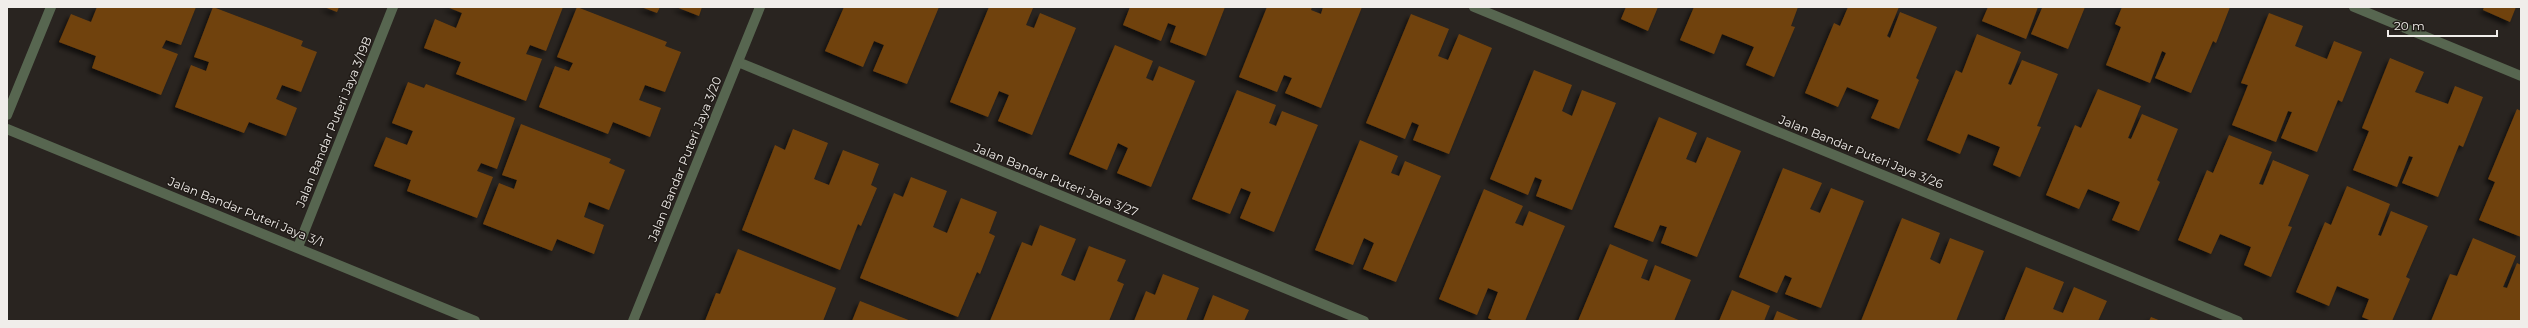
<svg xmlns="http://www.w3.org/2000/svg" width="2528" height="328" viewBox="0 0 2528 328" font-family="Montserrat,sans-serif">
<defs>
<filter id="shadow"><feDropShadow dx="-3.5" dy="3.5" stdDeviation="2" flood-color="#0009"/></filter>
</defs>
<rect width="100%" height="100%" fill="#292420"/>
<!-- building -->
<path fill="#70420d" filter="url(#shadow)" d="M97 7H196L181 45 166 40 162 48 178 54 161 95 92 68 96 56 59 42 71 14 91 22Z
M213 7 303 41 301 46 317 52 301 92 282 85 276 99 297 108 286 136 249 122 244 133 175 107 191 65 206 71 209 62 194 57Z
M324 7H339L337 12Z
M447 7H563L546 51 530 45 526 54 542 59 526 101 456 74 461 62 424 48 435 19 456 28 462 13Z
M577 7 667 42 665 46 681 52 665 92 645 85 639 100 661 108 650 137 613 122 608 134 539 107 555 66 569 71 573 63 557 57Z
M641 7H660L657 13Z
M676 7H702L699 16Z
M844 7H939L907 84 873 71 884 45 874 41 863 67 825 51Z
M989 7 1033 8 1026 25 1034 28 1040 13 1076 28 1032 135 998 121 1009 95 999 91 988 117 950 102Z
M1130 7H1225L1206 56 1170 42 1176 26 1168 23 1161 41 1123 25Z
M1267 7H1312L1311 10 1321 14 1323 7H1362L1321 108 1285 93 1292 78 1284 75 1277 92 1239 77Z
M1626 7H1658L1648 31 1621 19Z
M1694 7H1798L1791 26 1795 27 1774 77 1746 65 1754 47 1722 34 1714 54 1680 40Z
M1848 7H1899L1887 36 1890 38 1900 12 1937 27 1916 78 1919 80 1899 129 1871 118 1879 100 1847 87 1838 107 1805 93 1834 23 1840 26Z
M1988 7H2085L2068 49 2031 34 2042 8 2038 7 2026 39 1982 21Z
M2122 7H2230L2216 43 2213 41 2191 93 2155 78 2166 53 2162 51 2150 83 2106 65 2121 27 2115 24Z
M2484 7H2516L2510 22 2483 10Z
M2269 13 2303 26 2295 46 2327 59 2334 41 2362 52 2342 102 2338 100 2317 152 2281 138 2292 112 2288 111 2276 142 2232 125 2248 85 2241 83Z
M1411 14 1449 29 1438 56 1448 60 1459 34 1492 48 1449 154 1413 140 1419 125 1412 122 1405 139 1366 123Z
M1977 34 2021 52 2008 84 2011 85 2022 60 2058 74 2037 126 2041 127 2020 177 1993 165 2000 147 1968 134 1960 154 1927 140 1956 70 1962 73Z
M1115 45 1153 61 1146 78 1153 81 1159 66 1195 81 1151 187 1117 173 1128 148 1118 143 1107 170 1069 154Z
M2390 58 2424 72 2415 92 2448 104 2455 86 2483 97 2463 147 2459 145 2438 197 2402 183 2413 157 2409 156 2397 187 2353 170 2369 131 2362 128Z
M1534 70 1572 85 1562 111 1572 116 1582 90 1616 103 1572 210 1536 196 1542 180 1535 177 1528 195 1490 179Z
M408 82 424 88 426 84 515 118 497 169 481 163 477 171 493 177 477 218 407 191 411 180 374 166 386 137 407 145 413 131 392 123Z
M2098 89 2141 106 2128 138 2131 139 2142 114 2178 129 2157 180 2160 182 2139 231 2112 220 2120 202 2088 189 2079 209 2046 195 2075 125 2081 128Z
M1237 90 1276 105 1269 123 1276 126 1282 111 1318 125 1274 232 1240 218 1251 192 1241 188 1230 214 1192 199Z
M2517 109 2521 111V237L2479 220 2495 182 2488 179Z
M1659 117 1697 133 1686 159 1696 163 1707 137 1741 151 1697 257 1661 243 1667 227 1660 225 1653 242 1614 227Z
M521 124 611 159 609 163 625 170 609 210 589 202 584 217 604 225 594 254 557 239 552 251 483 224 499 183 514 189 517 180 502 175Z
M793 129 828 143 814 179 829 185 843 150 879 164 871 185 877 188 861 226 858 224 840 270 742 230 775 145 785 150Z
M2229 135 2272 152 2259 184 2263 185 2273 160 2309 175 2288 226 2292 227 2271 277 2244 265 2251 247 2220 234 2211 254 2178 240 2207 170 2213 173Z
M1360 140 1398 156 1391 173 1399 176 1405 161 1441 176 1396 282 1363 269 1374 243 1364 238 1353 265 1315 250Z
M1783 168 1822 183 1810 209 1820 213 1831 188 1864 201 1821 308 1785 294 1792 278 1785 275 1777 293 1739 277Z
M911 177 947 191 933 227 947 233 961 198 997 212 989 233 995 236 980 274 977 272 958 317 860 278 894 193 903 197Z
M2347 186 2390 204 2378 235 2381 236 2391 211 2428 226 2406 277 2410 279 2392 321H2372L2362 317 2369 299 2337 286 2329 306 2296 292 2325 222 2331 225Z
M1484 189 1523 206 1515 223 1523 226 1529 211 1565 226 1525 321H1494L1488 318 1498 292 1488 288 1477 315 1439 299Z
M1902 218 1940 233 1930 259 1940 264 1950 238 1984 251 1956 321H1861Z
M1040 225 1076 239 1061 275 1075 281 1089 246 1126 260 1117 281 1124 284 1109 321H990L1022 242 1032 246Z
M2473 238 2516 256 2503 287 2507 288 2517 263 2521 265V321H2431L2450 274 2457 276Z
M1610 244 1648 260 1641 278 1649 281 1655 265 1691 280 1674 321H1578Z
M738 249 836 288 823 321H705L716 293 720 294Z
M2026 267 2064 282 2053 309 2063 313 2074 287 2107 301 2098 321H2004Z
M1163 274 1199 288 1186 321H1134L1146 291 1155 295Z
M1732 290 1770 306 1764 321H1719Z
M1213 295 1249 310 1244 321H1203Z
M860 301 911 321H852Z
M1777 311 1801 321H1773Z
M2151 317 2161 321H2149Z"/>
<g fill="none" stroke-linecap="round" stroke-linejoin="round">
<!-- minor -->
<path stroke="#576650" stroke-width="10" d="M1474 7 2238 321
M2354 7 2521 76
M738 62 1364 321
M7 115 51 7
M7 129 475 321
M298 247 393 7
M633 321 760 7"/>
</g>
<g text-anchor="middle" stroke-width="3" stroke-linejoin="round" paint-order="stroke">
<!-- street labels -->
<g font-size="12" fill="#f0edea" stroke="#201b17">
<text transform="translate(334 122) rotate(-68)" y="4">Jalan Bandar Puteri Jaya 3/19B</text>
<text transform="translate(1861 152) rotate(22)" y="4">Jalan Bandar Puteri Jaya 3/26</text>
<text transform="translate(685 159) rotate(-68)" y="4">Jalan Bandar Puteri Jaya 3/20</text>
<text transform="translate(1056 180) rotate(22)" y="4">Jalan Bandar Puteri Jaya 3/27</text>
<text transform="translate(246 212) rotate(22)" y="4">Jalan Bandar Puteri Jaya 3/1</text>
</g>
</g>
<!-- border -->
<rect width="2528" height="328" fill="none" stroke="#f0edea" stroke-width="16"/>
<!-- scale -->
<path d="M2388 30v6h109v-6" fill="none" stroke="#f0edea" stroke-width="2"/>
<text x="2394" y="30" font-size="12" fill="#f0edea" stroke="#201b17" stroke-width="3" paint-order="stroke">20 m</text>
</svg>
